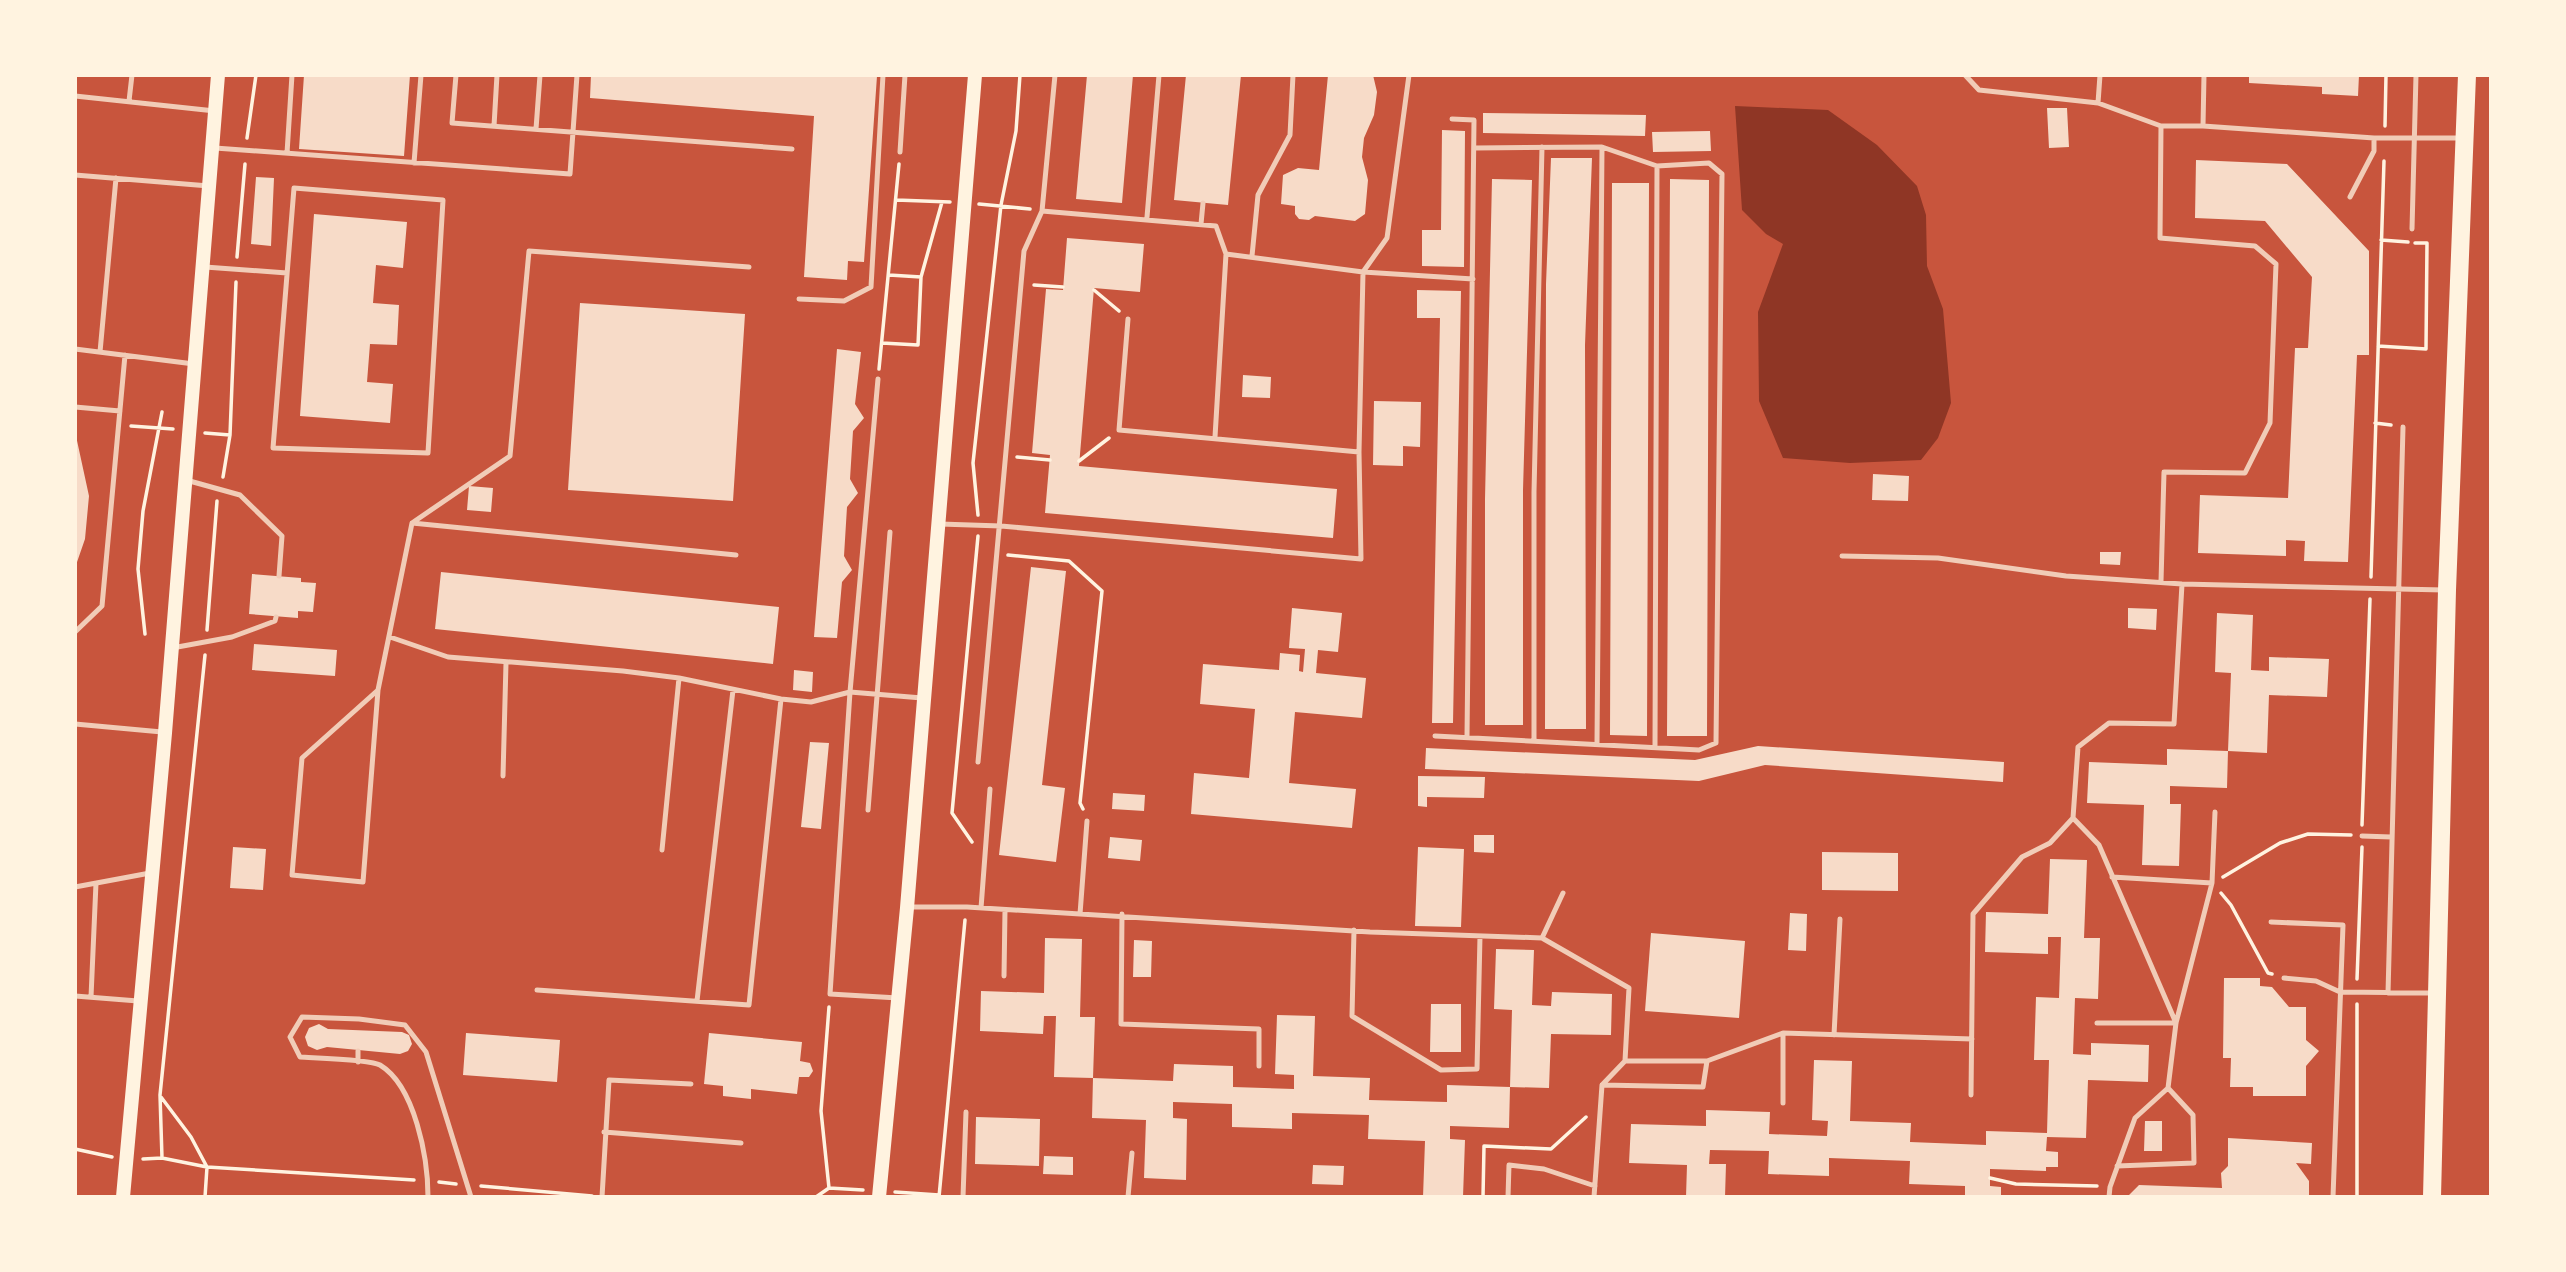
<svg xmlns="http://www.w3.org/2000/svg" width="2566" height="1272" viewBox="0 0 2566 1272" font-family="Helvetica,sans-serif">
<rect width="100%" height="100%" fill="#c8553d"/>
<!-- water -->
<path fill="#8f3625" d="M1735 106 1828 110 1877 145 1917 186 1926 215 1927 266 1943 309 1951 403 1938 438 1921 460 1850 463 1783 458 1759 401 1758 312 1783 244 1766 234 1742 210Z"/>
<!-- building -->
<path fill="#f7dbc8" d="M304 75H410L404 156 299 149Z
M591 75 877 76 864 262 848 261 847 280 804 277 814 116 590 98Z
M1087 75H1133L1122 203 1076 199Z
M1186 75H1241L1228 205 1174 200Z
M1328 75H1373L1377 92 1374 115 1364 138 1362 157 1368 180 1365 214 1355 221 1315 216 1309 220 1299 219 1295 214V206L1281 204 1283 175 1298 168 1319 170Z
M2249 75H2359L2358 96 2322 94V87L2249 83Z
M2047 108H2067L2069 147 2049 148Z
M1483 113 1646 115 1645 136 1483 133Z
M1442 130 1465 131 1464 267 1422 266V230H1441Z
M1710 131 1711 151 1653 152 1652 132Z
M1551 158H1592L1585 345 1586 729H1545L1546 284Z
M2196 160 2287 164 2369 251V355H2357L2348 562 2304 561 2305 541 2286 540V556L2198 553 2200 495 2288 498 2295 348H2308L2312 277 2265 221 2195 218Z
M256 177 274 178 271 246 251 244Z
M1492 179 1532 180 1523 490V725H1485V499Z
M1670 179 1709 180 1707 736H1667Z
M1612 183H1649L1647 736 1610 735Z
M314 214 407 222 403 268 376 265 373 303 399 305 397 345 370 344 367 382 393 384 390 423 300 416Z
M1067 238 1144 244 1140 292 1094 288 1079 466 1337 489 1333 538 1045 513 1050 455 1032 453 1046 289 1063 290Z
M1417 290 1461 291 1453 723H1432L1440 318H1417Z
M580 303 745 314 733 501 568 490Z
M837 349 861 352 855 404 864 418 853 431 850 479 858 493 847 507 844 556 852 570 842 582 837 638 814 637Z
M1243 375 1271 377 1270 398 1242 397Z
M1374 401 1421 402 1420 447 1403 446V466L1373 465Z
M76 436 89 496 85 539 76 565Z
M1873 474 1909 476 1908 501 1872 500Z
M469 486 493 488 491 512 467 510Z
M2100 552H2121L2120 565 2100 564Z
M1031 567 1066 571 1042 785 1065 788 1056 862 999 855Z
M441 572 779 607 773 664 435 629Z
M252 574 301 578V582L316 583 313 612 298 611V618L249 614Z
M1292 608 1342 613 1338 652 1318 650 1316 673 1366 678 1362 718 1295 712 1289 783 1356 789 1352 828 1191 814 1194 773 1249 778 1255 709 1200 704 1203 664 1279 670 1280 653 1300 655 1299 671 1303 672 1305 649 1289 648Z
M2128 608 2157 609 2156 630 2128 628Z
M2217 613 2253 615 2251 670 2269 671V657L2329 659 2327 697 2269 695 2267 753 2228 751 2231 673 2215 672Z
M254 644 337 650 335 676 252 670Z
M794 670 813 672 812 692 793 690Z
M810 742 829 743 821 829 801 827Z
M1758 746 2004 762 2003 782 1765 765 1699 781 1425 769 1426 748 1695 760Z
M2167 749 2228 751 2227 788 2170 786V804H2181L2179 866 2142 865 2144 805 2087 803 2089 762 2167 765Z
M1418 776 1485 777 1484 798 1427 797V807L1418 806Z
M1113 793 1145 795 1144 811 1112 809Z
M1474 835H1494V853L1474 852Z
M1110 837 1142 840 1140 861 1108 858Z
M233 847 266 849 263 890 230 888Z
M1418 847 1464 849 1461 927 1415 926Z
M1822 852 1898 853V891L1822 890Z
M2050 859 2087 860 2084 938H2100L2098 999 2075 998 2073 1054 2091 1055V1043L2149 1045 2148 1082 2088 1080 2086 1138 2047 1137 2046 1151 2058 1152V1167H2046V1171L1990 1169V1186L2001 1187V1197H1965V1186L1909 1184 1910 1161 1829 1158V1176L1768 1174 1769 1151 1710 1150 1709 1164H1726L1725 1197H1686L1687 1165 1629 1163 1631 1124 1706 1126V1110L1770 1112 1769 1134 1827 1136 1828 1121 1812 1120 1814 1060 1852 1061 1850 1121 1911 1123 1910 1142 1986 1145V1131L2047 1133 2049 1060H2034L2036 997 2059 998 2061 937H2048V954L1985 952 1986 912 2048 914Z
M1790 913 1807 914 1806 951 1788 950Z
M1651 933 1745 941 1739 1018 1645 1011Z
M1045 938 1082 939 1080 1017H1095L1093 1078 1054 1077 1056 1016H1044L1043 1034 980 1031 981 991 1044 993Z
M1134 940 1152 941 1151 977H1133Z
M1496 949 1534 950 1532 1005 1551 1006 1552 992 1612 994 1611 1035 1551 1034 1549 1088 1510 1087 1509 1128 1450 1126V1139L1465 1140 1463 1197H1423L1425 1141 1368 1139 1369 1115 1292 1113V1129L1232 1127V1104L1173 1102V1118L1187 1119 1186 1180 1144 1178 1146 1120 1092 1118 1093 1078 1173 1081 1174 1064 1233 1066V1087L1294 1089V1075L1275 1074 1277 1015 1315 1016 1313 1076 1370 1078 1369 1100 1447 1102V1085L1510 1087 1512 1010 1494 1009Z
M2224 978H2260V986L2272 987 2289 1007H2306V1040L2319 1051 2306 1066V1096H2253V1087H2230L2231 1058H2223Z
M1431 1004H1461V1052H1430Z
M319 1024 328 1029 402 1032 409 1035 412 1044 408 1051 400 1054 327 1047 317 1050 308 1046 305 1037 309 1028Z
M466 1033 560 1040 557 1082 463 1075Z
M709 1033 802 1042 800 1061 810 1063 813 1071 809 1077H799L797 1094 751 1089V1099L723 1096V1086L704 1084Z
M976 1117 1040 1119 1039 1166 975 1164Z
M2145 1121H2162V1151H2144Z
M2228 1138 2312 1143 2311 1164 2296 1163 2309 1181V1197H2127L2139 1185 2222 1188 2221 1173 2228 1166Z
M1044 1156 1073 1157V1175L1043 1174Z
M1313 1165 1344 1166 1343 1185 1312 1184Z"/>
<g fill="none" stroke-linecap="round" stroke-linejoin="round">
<!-- path -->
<path stroke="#fff3e0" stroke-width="3.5" d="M2385 126 2386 75
M247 138 256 75
M896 200 950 202
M979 204 1030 209
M2381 240 2408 242
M237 257 245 164
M889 275 921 277
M1034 285 1063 287
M1094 290 1119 311
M882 343 918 345 921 277 942 202
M2378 346 2426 349 2427 243H2415
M879 369 899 164
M2375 423 2391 425
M131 426 173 429
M205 433 230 435
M1017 457 1050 460
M1079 461 1109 438
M223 477 230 435 236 282
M978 515 973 463 1001 205 1016 131 1020 75
M1008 555 1069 561 1102 591 1080 803 1083 809
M2371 577 2384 161
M207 630 217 501
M145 634 138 569 143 511 162 412
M2362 825 2370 599
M972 842 952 813 978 536
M2223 877 2280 843 2308 834 2351 835
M2221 893 2231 905 2268 973 2272 974
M2357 979 2362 847
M161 1097 191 1137 207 1167 205 1197
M75 1149 112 1157
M162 1158 160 1095 205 655
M143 1159 162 1158 207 1167 414 1180
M1990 1178 2016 1184 2097 1186
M439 1182 456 1184
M481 1186 592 1196
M829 1188 863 1190
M895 1192 939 1195
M816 1197 829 1188 821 1111 829 1007
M939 1197 965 920
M1483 1197 1484 1146 1551 1149 1586 1117
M2357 1197V1004"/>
<!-- service -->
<path stroke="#f1ccb7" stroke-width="5" d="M456 75 452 123 792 149
M1965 75 1979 90 2098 103 2161 126H2203L2374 138H2462
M75 96 215 111
M129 101 132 75
M2098 103 2100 75
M1452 119 1474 120 1467 737
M494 126 497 75
M2203 126 2204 75
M536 129 540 75
M215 148 570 174 577 75
M900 152 905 75
M287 153 292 75
M414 163 421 75
M75 175 209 186
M294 188 443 200 428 453 273 448Z
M2350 197 2374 151V138
M1042 211 1216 226 1226 254 1363 272 1473 279
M1147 217 1159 75
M1201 224 1203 203
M2412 229 2416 75
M1252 256 1258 195 1290 135 1293 75
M205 267 287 273
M799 299 844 301 871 287 883 75
M1128 319 1119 430 1359 452
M75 349 194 364
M100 352 116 178
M878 379 850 692 830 994 898 998
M75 407 120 411
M1215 437 1226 254
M186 480 240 495 282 536 279 576
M412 523 736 555
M940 524 1001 526 1361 559 1359 452 1363 272 1387 238 1409 75
M1842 556 1938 558 2066 576 2182 584 2444 590
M2161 582 2164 472 2245 473 2270 423 2276 264 2255 246 2160 238 2161 126
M75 632 102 606 125 355
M390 637 448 657 623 671 679 678 781 699 811 702 850 692 922 698
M172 648 232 637 275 621 276 617
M378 690 363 882 292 875 302 758 378 690 412 523 510 456 529 251 749 267
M75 724 162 732
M1435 736 1699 750 1716 743 1722 174 1709 163 1657 166 1602 147 1475 148
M1534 741V492L1542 147
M1597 744 1602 147
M1655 747 1657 166
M978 762 1024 251 1042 211 1055 75
M503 776 506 663
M868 810 890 532
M2362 836 2391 837
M662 850 679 678
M2112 877 2212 883
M75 887 150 873
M910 907H967L1370 932 1542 938 1629 988 1625 1061 1602 1085 1594 1197
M981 908 990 789
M1080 914 1087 821
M1122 914 1121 1024 1259 1029V1066
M2271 922 2343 925 2333 1197
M1354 930 1352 1016 1441 1070 1477 1069 1480 936
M1542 938 1563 893
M1004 976 1005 910
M2284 978 2316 981 2340 992 2434 993
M537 990 749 1005 781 699
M2388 993 2403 427
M75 996 138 1001
M91 997 96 883
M697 1001 733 690
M2097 1023H2176
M2176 1023 2099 845 2073 818 2078 747 2109 723 2174 724 2182 584
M1834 1035 1840 919
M1625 1061H1707L1783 1033 1972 1039
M358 1062V1051
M1602 1085 1703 1087 1707 1061
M1971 1095 1973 914 2022 857 2050 843 2073 818
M1783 1103V1033
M604 1132 741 1143
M2117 1166 2194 1163 2193 1115 2168 1088
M428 1197C428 1158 415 1086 380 1065 370 1059 315 1058 300 1057L290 1037 302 1017 359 1019 405 1025 426 1052 471 1197
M602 1197 609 1080 691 1084
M963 1197 966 1112
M1128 1197 1132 1153
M1508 1197 1509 1165 1544 1169 1595 1186
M2109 1197 2110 1187 2135 1118 2168 1088 2176 1023 2212 883 2215 812"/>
<!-- secondary -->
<path stroke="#fff3e0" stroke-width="14" d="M123 1197 165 733 218 75
M879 1197 907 908 975 75"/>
<!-- primary -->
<path stroke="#fff3e0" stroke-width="18" d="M2432 1197 2447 590 2467 75"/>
</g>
<!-- border -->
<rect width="2566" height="1272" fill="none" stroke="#fff3e0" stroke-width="154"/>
</svg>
